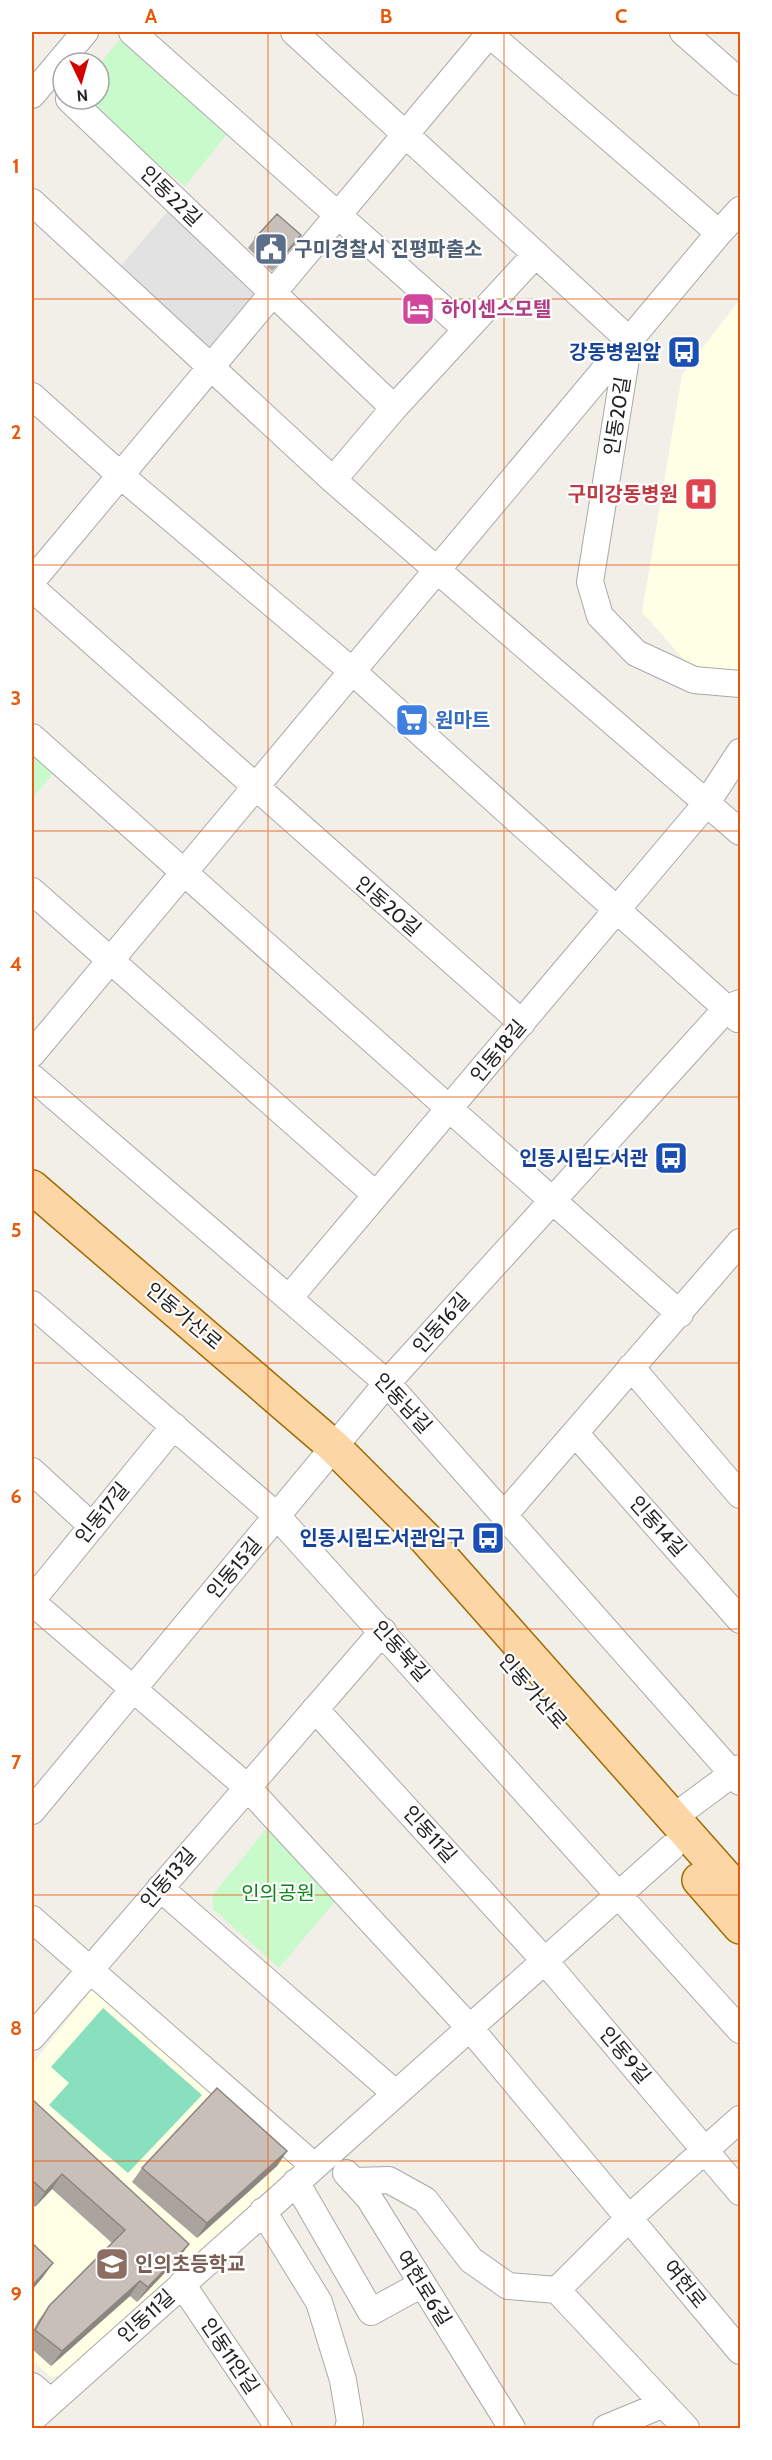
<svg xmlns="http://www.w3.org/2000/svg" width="772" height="2460" viewBox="0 0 772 2460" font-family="Cabin,'Noto Sans KR',sans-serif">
<rect width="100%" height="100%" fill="#f2efe9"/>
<!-- education -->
<path fill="#ffffe5" d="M740 299V679L687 663 642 612 682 375Z
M99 1980 304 2167 66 2374 51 2377 32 2360V2065Z"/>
<!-- park -->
<path fill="#c8facc" d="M133 38 230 130 185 186 84 103V99H99V65L118 41Z
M32 742 58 768 32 798Z
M269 1825 344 1891 279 1968 213 1909 212 1896Z"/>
<!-- pitch -->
<path fill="#88e0be" d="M103 2008 202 2095 128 2173 49 2105 69 2083 51 2067Z"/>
<!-- parking -->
<path fill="#e2e2e2" d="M168 211 258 293 210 352 119 268Z"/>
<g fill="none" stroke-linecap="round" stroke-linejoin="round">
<defs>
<path id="minor" d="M132 32 466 329
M294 32 629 340 590 582 600 616 636 653 694 680 740 684
M487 32 719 233
M683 32 740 82
M32 95 85 32
M69 99 394 408
M32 202 333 480 740 832
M32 396 120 475 352 671 738 1019
M333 480 394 408 536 254
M32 581 491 32
M32 588 522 1023
M32 737 680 1314
M32 891 376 1195
M32 1054 719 233 740 210
M32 1077 387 1383 740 1782
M289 1298 706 804 740 752
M32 1304 277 1516 740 2030
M631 1367 740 1495
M575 1433 740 1620
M32 1471 92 1526
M504 1515 740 1242
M32 1600 174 1426
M32 1602 247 1787 469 2027 740 2351
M315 1709 544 1960 740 2192
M32 1811 387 1383 727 1008 740 1003
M674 1817 740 1768
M160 1888 395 2093
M32 1919 314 2166
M32 2037 383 1631
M346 2173 369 2198 512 2428
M353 2181 389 2180 425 2200 471 2260 508 2286 557 2290 630 2217 740 2119
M296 2182 371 2312 422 2284
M263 2211 319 2302 343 2380 350 2422 348 2428
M182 2284 279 2428
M557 2290 686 2428
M32 2386 51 2402
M32 2419 671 1848
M606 2428 664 2404"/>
<path id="major" d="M32 1187 334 1447 425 1538 740 1893
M699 1880 740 1927"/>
</defs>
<!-- minor casing -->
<use href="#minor" stroke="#a9a9a9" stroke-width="28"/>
<!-- major casing -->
<use href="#major" stroke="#a06b00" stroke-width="36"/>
<!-- minor -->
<use href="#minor" stroke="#fff" stroke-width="26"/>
<!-- major -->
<use href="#major" stroke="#fcd6a4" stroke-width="33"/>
</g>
<!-- wall -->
<path fill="#aba49e" d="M255 238 294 245 272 271 248 248Z
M32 2103 189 2244 179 2258 137 2302 130 2296 51 2366 32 2349V2333L38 2321 49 2306 112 2243 52 2189 35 2207 32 2203Z
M287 2151 277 2166 197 2238 132 2182 142 2168Z"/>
<!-- shaded-wall -->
<path fill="#8b8681" d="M301 235 294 245 272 271 279 261Z
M287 2151 277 2166 197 2238 207 2223Z
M62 2174 52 2189 35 2207 45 2192Z
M189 2244 179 2258 137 2302 148 2287Z
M53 2263 43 2277 32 2290V2286Z
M140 2281 130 2296 51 2366 62 2351Z"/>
<!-- building -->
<path fill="#c7bfb8" stroke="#8b8681" stroke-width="1.5" d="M277 214 301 235 279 261 255 238Z
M217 2088 287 2151 207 2223 142 2168Z
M34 2101 189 2244 148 2287 140 2281 62 2351 35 2330 49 2306 125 2230 62 2174 45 2192 32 2180V2103Z
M32 2243 53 2263 32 2286Z"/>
<!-- grid -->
<path fill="none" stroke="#e8590c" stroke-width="1.5" stroke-opacity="0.55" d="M268 32V2428M504 32V2428M32 299H740M32 565H740M32 831H740M32 1097H740M32 1363H740M32 1629H740M32 1895H740M32 2161H740"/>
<!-- icons -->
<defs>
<symbol id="civic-square" viewBox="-11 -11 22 22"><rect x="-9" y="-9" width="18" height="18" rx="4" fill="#5c6f8a" stroke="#fff"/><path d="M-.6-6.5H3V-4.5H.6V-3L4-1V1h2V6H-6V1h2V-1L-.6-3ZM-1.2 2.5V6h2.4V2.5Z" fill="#fff"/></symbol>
<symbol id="hotel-square" viewBox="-11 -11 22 22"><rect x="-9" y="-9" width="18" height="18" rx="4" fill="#d1479c" stroke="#fff"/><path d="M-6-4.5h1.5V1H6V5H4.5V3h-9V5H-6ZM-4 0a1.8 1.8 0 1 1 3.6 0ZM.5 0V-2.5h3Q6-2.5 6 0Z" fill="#fff"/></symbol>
<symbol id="bus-square" viewBox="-11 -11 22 22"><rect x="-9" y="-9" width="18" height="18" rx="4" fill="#1a4fb4" stroke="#fff"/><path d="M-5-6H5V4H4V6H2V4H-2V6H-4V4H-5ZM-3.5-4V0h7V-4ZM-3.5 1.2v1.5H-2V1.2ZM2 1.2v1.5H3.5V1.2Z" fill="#fff"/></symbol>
<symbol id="hospital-square" viewBox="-11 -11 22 22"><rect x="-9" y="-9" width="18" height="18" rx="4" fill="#e0444e" stroke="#fff"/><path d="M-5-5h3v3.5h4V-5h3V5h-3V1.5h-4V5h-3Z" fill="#fff"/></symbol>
<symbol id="supermarket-square" viewBox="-11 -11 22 22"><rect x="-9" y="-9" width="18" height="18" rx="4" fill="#3f7fe0" stroke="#fff"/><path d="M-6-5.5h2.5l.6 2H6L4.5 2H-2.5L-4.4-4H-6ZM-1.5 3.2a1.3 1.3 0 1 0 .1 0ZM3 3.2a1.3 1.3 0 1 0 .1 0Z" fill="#fff"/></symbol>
<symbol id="school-square" viewBox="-11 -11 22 22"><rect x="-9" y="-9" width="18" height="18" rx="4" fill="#8d6e63" stroke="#fff"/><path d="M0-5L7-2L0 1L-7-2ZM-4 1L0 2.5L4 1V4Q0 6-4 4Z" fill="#fff"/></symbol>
</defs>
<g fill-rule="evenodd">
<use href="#civic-square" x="252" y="230" width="38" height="38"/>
<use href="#hotel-square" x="399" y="290" width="38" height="38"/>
<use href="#bus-square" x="665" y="333" width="38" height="38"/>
<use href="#hospital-square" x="682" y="475" width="38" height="38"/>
<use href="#supermarket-square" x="393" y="701" width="38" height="38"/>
<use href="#bus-square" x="652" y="1139" width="38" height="38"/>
<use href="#bus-square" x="469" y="1519" width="38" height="38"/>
<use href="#school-square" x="93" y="2245" width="38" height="38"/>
</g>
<g text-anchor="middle" stroke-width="4.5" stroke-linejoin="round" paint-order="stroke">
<!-- street labels -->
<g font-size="20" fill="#222" stroke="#fff">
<text transform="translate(171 196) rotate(44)" y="7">인동22길</text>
<text transform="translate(617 416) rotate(-81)" y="7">인동20길</text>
<text transform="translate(388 906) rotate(41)" y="7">인동20길</text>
<text transform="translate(498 1051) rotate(-50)" y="7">인동18길</text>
<text transform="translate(184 1316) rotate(40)" y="7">인동가산로</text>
<text transform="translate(441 1323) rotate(-48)" y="7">인동16길</text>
<text transform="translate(403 1403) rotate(47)" y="7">인동남길</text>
<text transform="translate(102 1513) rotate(-51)" y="7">인동17길</text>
<text transform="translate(658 1526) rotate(48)" y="7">인동14길</text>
<text transform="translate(234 1568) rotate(-50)" y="7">인동15길</text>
<text transform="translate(401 1651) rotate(48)" y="7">인동북길</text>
<text transform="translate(533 1691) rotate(49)" y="7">인동가산로</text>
<text transform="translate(430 1834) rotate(48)" y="7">인동11길</text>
<text transform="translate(168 1878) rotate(-49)" y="7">인동13길</text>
<text transform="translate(625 2055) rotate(50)" y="7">인동9길</text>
<text transform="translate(685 2284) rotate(51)" y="7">여헌로</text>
<text transform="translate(424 2288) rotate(58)" y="7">여헌로6길</text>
<text transform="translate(146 2316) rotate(-42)" y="7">인동11길</text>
<text transform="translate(230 2356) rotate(56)" y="7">인동11안길</text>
</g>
<!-- service labels -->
<g font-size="20" font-weight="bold" fill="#4e5e75" stroke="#fff" text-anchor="start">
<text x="294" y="256">구미경찰서 진평파출소</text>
</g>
<!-- hotel labels -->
<g font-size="20" font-weight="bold" fill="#b23c85" stroke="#fff" text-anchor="start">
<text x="441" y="316">하이센스모텔</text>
</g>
<!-- transit labels -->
<g font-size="20" font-weight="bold" fill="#164399" stroke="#fff" text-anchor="end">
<text x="661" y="359">강동병원앞</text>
<text x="648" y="1165">인동시립도서관</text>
<text x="465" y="1545">인동시립도서관입구</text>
</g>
<!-- health labels -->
<g font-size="20" font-weight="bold" fill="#be3a42" stroke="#fff" text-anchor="end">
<text x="678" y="501">구미강동병원</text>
</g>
<!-- shop labels -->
<g font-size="20" font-weight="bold" fill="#366cbe" stroke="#fff" text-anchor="start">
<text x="435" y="727">원마트</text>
</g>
<!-- park labels -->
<g font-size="20" fill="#0c8416" stroke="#fff">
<text x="278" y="1900">인의공원</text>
</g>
<!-- education labels -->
<g font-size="20" font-weight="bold" fill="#785e54" stroke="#fff" text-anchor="start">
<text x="135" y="2271">인의초등학교</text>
</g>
</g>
<!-- border -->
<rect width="772" height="2460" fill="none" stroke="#ffffff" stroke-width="66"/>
<!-- north arrow -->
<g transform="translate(81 81) rotate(175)"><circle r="28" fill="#ffffff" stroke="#a7a7a7" stroke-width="1.5"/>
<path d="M0-4.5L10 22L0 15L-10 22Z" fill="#d40000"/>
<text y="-9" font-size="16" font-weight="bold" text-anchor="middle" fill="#222222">N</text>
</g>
<rect x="33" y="33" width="706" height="2394" fill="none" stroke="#e8590c" stroke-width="2"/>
<g font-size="20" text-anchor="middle" font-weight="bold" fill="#e8590c">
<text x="151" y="23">A</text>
<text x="386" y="23">B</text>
<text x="621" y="23">C</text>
<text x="16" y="173">1</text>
<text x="16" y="439">2</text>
<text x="16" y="705">3</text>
<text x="16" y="971">4</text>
<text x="16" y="1237">5</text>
<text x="16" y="1503">6</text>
<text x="16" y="1769">7</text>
<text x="16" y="2035">8</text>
<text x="16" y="2301">9</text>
</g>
</svg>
